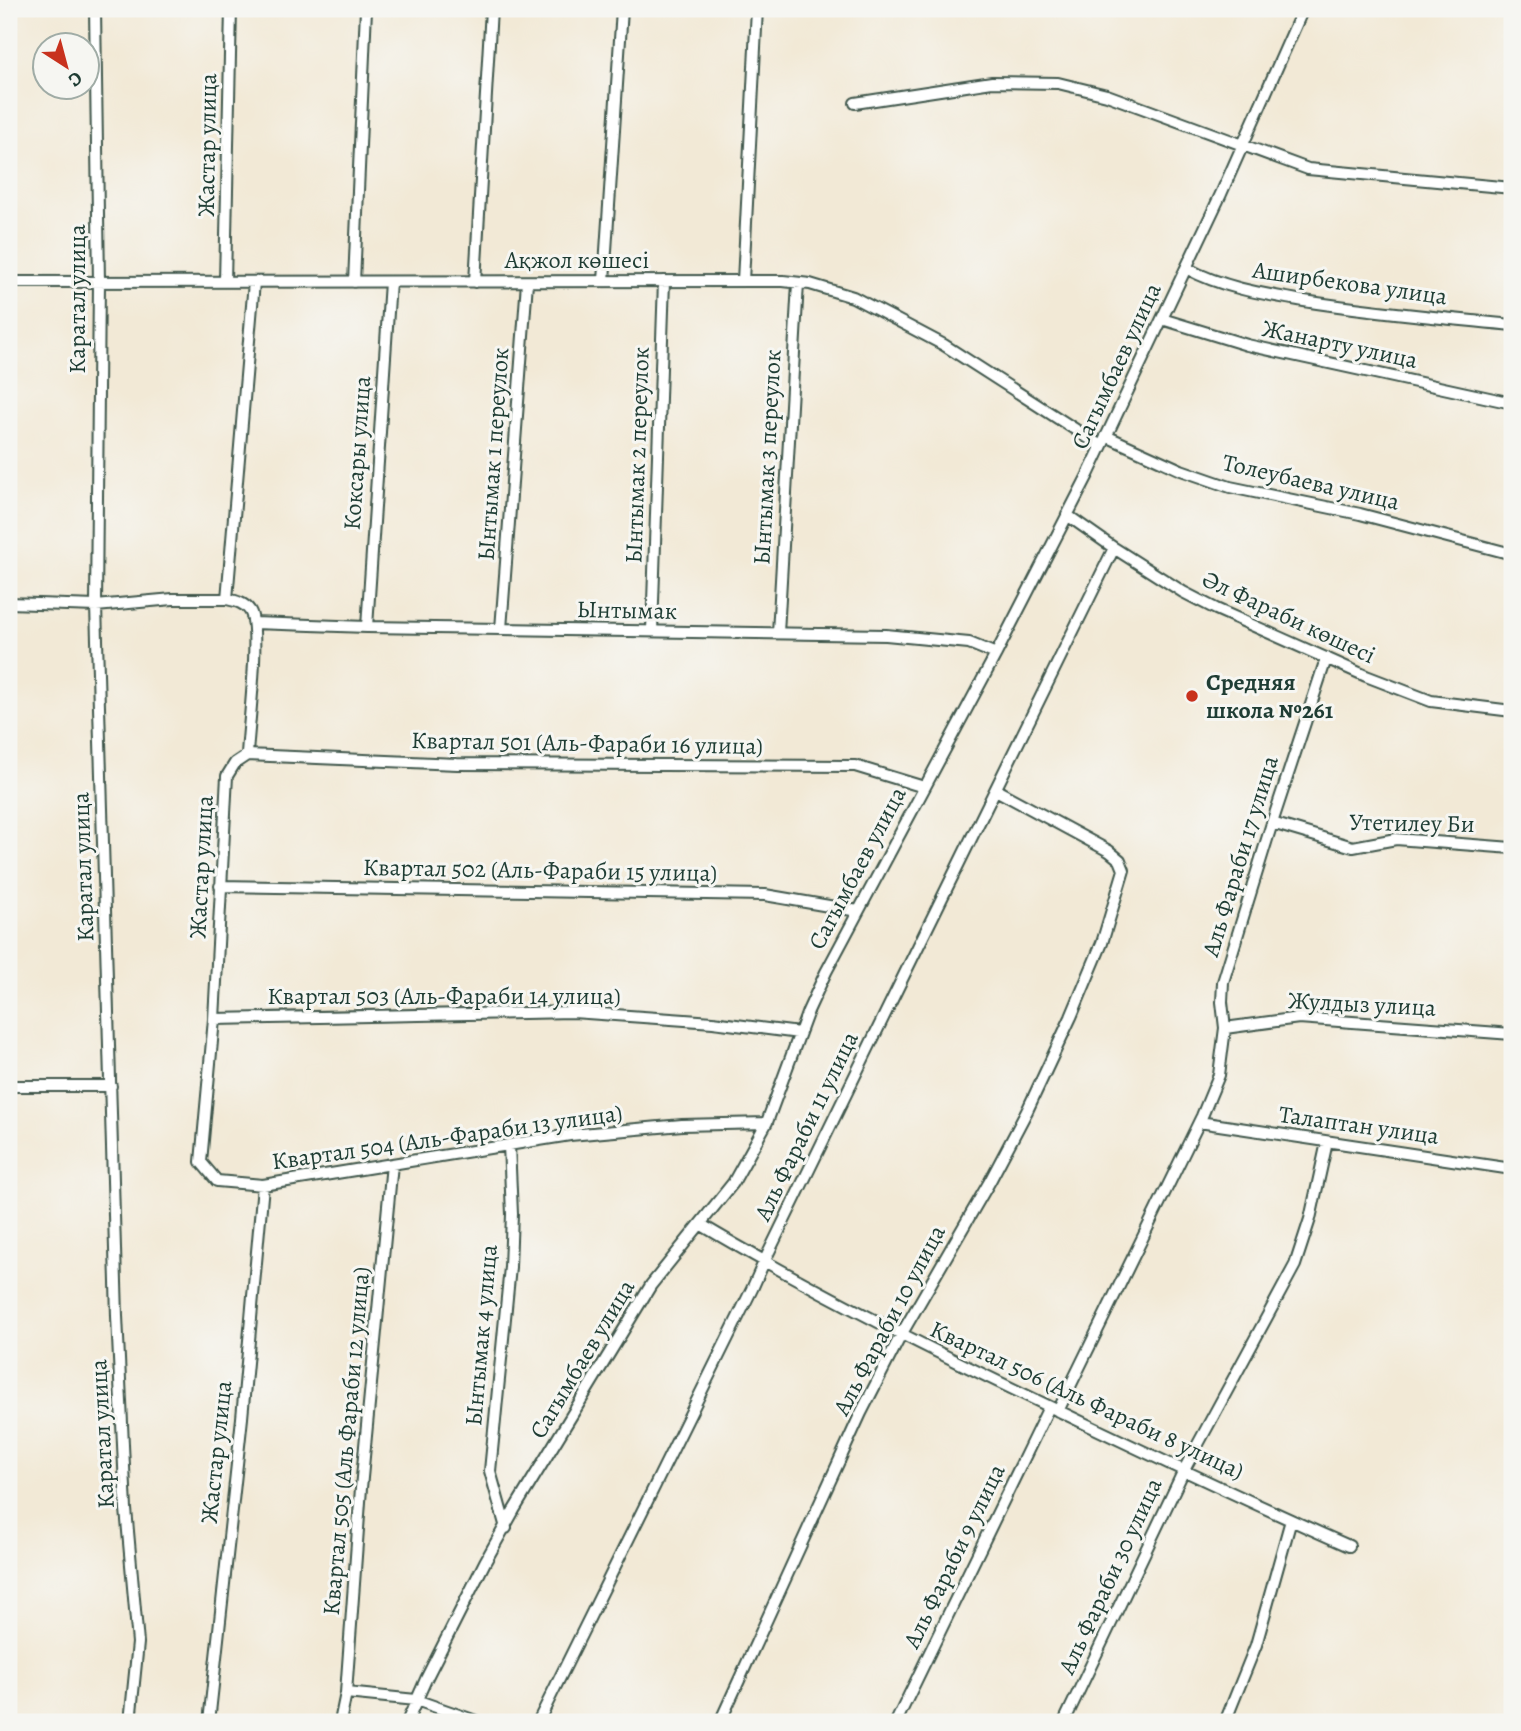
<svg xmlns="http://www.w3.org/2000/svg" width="1521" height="1731" viewBox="0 0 1521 1731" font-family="Alegreya,serif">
<rect width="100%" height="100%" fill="#f6f6f2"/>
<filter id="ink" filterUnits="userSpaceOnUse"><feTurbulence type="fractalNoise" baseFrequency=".0143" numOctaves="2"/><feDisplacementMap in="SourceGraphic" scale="14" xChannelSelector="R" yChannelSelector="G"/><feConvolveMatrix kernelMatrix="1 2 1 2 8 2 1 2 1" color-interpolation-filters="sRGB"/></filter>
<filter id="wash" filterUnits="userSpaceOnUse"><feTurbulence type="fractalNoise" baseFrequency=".00686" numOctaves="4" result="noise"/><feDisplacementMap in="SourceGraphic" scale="28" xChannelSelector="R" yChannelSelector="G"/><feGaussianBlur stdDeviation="1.57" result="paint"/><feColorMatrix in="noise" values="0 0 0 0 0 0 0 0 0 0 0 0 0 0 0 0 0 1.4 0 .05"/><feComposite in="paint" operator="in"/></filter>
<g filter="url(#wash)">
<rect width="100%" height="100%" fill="#f2e9d6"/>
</g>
<g filter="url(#ink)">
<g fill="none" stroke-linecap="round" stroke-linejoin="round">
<defs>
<path id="minor" d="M95 9 99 282 96 606 117 1316 126 1509 138 1643 130 1722
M855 103 992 82 1058 83 1107 95 1308 169 1512 188
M1186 268C1223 288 1263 294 1304 301 1373 312 1443 318 1512 325
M604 281 622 9
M743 281 757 9
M9 282 783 281 810 284 853 297 944 345 1101 446
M225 282 231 9
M254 282 227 599C236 601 245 603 250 611 261 629 248 729 247 755L235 763 227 776 214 1019 201 1162 217 1181 263 1185 570 1135 682 1125 766 1123
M354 282 366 9
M475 282 491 9
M1162 319 1247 345 1512 403
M1106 436 1181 470 1230 487 1360 514 1512 554
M1067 515 1114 548 1183 592 1216 609 1366 676 1431 701 1512 711
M9 603 96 606 173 599H227
M254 623 367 627 886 635 969 643 996 654
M367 627 390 282
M501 629 527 282
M652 631 664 281
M778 633 798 283
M247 755 457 764 855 766 924 787
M1272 823 1353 847 1396 839 1512 848
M220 886 765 895 858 911
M214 1019 573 1012 713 1022 799 1033
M1225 1028 1222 1002 1223 982 1272 823 1326 659
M9 1086H111
M1199 1122 1512 1169
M700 1224C826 1299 958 1363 1090 1426 1176 1467 1262 1508 1349 1546
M1058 1411 1202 1116 1219 1075 1225 1028 1299 1018 1512 1034
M506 1528 490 1471 510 1267 512 1214 509 1145
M346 1693 416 1700 479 1722
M209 1722 242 1418 263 1185
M340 1722 346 1693 361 1488 392 1164
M407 1722 426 1679 485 1562 514 1510 651 1285 733 1183 767 1122 808 1011 826 972 996 654 1088 475 1221 194 1303 9
M538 1722 752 1289 764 1262C879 1023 998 787 1114 548
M720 1722 861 1413 901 1335 990 1181 1027 1111 1071 1017 1102 943 1124 870 1120 860 1109 851 996 790
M896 1722 1049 1407
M1064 1722 1184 1470 1295 1265 1310 1219 1327 1142
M1225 1722 1256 1645 1291 1520"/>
</defs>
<!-- minor casing -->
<use href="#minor" stroke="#3f574c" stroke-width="14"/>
<!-- minor -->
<use href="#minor" stroke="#fff" stroke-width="10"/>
</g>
</g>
<!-- markers -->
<circle fill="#c8321e" stroke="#f6f6f2" stroke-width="2.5" cx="1192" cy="696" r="7"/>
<g text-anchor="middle" stroke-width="6" stroke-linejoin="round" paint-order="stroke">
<!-- street labels -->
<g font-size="24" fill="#1f3d34" stroke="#f6f6f2">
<text transform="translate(207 145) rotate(-89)" y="8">Жастар улица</text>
<text x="577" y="268">Ақжол көшесі</text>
<text transform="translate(1350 283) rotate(8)" y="8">Аширбекова улица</text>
<text transform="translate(77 299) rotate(-90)" y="8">Каратал улица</text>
<text transform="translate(1340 344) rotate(12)" y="8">Жанарту улица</text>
<text transform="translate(1116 366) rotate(-65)" y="8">Сагымбаев улица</text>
<text transform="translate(357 453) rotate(-86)" y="8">Коксары улица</text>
<text transform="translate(493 454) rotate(-86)" y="8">Ынтымак 1 переулок</text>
<text transform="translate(637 455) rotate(-88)" y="8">Ынтымак 2 переулок</text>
<text transform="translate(767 457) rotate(-87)" y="8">Ынтымак 3 переулок</text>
<text transform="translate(1311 482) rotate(13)" y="8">Толеубаева улица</text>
<text transform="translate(627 610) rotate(1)" y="8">Ынтымак</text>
<text transform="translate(1289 617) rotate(25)" y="8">Әл Фараби көшесі</text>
<text transform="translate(587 743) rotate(1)" y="8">Квартал 501 (Аль-Фараби 16 улица)</text>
<text transform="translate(1412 823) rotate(1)" y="8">Утетилеу Би</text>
<text transform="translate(1240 856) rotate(-73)" y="8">Аль Фараби 17 улица</text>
<text transform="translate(83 867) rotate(-92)" y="8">Каратал улица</text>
<text transform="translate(201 867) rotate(-87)" y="8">Жастар улица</text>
<text transform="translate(857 868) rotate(-62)" y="8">Сагымбаев улица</text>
<text transform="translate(540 870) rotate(1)" y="8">Квартал 502 (Аль-Фараби 15 улица)</text>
<text x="444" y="1004">Квартал 503 (Аль-Фараби 14 улица)</text>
<text transform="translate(1362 1004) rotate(3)" y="8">Жулдыз улица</text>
<text transform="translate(1359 1125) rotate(8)" y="8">Талаптан улица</text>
<text transform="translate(806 1126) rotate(-64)" y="8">Аль Фараби 11 улица</text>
<text transform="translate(447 1137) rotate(-8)" y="8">Квартал 504 (Аль-Фараби 13 улица)</text>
<text transform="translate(889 1320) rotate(-62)" y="8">Аль Фараби 10 улица</text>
<text transform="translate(481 1335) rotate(-85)" y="8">Ынтымак 4 улица</text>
<text transform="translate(582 1359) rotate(-59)" y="8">Сагымбаев улица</text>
<text transform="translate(1087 1400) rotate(25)" y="8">Квартал 506 (Аль Фараби 8 улица)</text>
<text transform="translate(102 1434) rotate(-93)" y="8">Каратал улица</text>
<text transform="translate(346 1441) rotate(-85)" y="8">Квартал 505 (Аль Фараби 12 улица)</text>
<text transform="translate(216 1452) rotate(-84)" y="8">Жастар улица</text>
<text transform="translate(954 1556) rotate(-64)" y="8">Аль Фараби 9 улица</text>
<text transform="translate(1110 1576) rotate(-65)" y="8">Аль Фараби 30 улица</text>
</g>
<!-- poi labels -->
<g font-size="24" font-weight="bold" fill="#1f3d34" stroke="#f6f6f2" text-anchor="start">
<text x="1206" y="690">Средняя<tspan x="1206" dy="28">школа №261</tspan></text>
</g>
</g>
<!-- margin -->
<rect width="1521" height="1731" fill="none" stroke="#f6f6f2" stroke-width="35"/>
<!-- north arrow -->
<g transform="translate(66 66) rotate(144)"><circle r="33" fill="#f6f6f2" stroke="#a0aca6" stroke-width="2"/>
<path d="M0-5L12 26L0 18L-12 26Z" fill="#c8321e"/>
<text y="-10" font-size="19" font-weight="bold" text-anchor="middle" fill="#1f3d34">С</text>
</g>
</svg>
